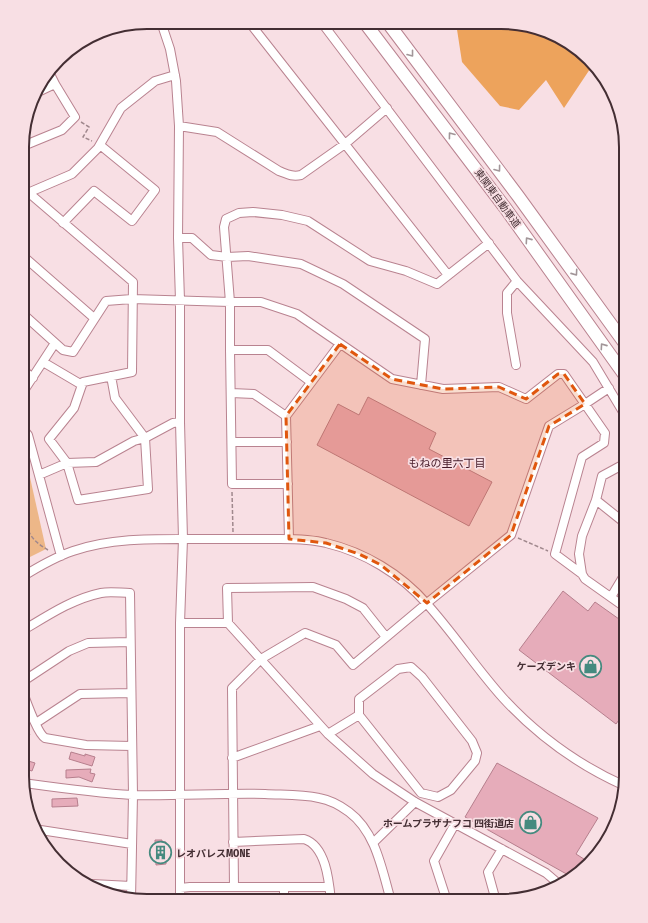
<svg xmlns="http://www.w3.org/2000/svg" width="648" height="923" viewBox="0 0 648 923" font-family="'Fira Sans Condensed','Noto Sans JP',sans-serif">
<rect width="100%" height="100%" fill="#f8dfe4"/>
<!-- green -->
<path fill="#edb788" d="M23 446 46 549 22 561Z"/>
<!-- forest -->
<path fill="#eda35c" d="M456 23H518L577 48 585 58 590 69 564 108 546 80 519 110 500 106 462 62Z"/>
<!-- building -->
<path fill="#e6acba" stroke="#b67f8d" d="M368 397 436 433 429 449 492 482 469 526 317 445 338 404 359 415Z
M563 591 588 611 595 602 626 624V710L616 724 519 650Z
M22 721 30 735 22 740Z
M71 752 85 756V754L95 757 92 766 69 759Z
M25 760 35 763 32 771 22 768Z
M497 763 598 818 576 854 587 861 570 876 465 817Z
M91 769 90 773 95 774 92 782 79 777 66 778V770Z
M77 798 78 806 52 807V799Z
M155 840H162V842H166V864L156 865Z"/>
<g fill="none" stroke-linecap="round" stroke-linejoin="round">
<defs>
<path id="minor" d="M161 22 170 49 176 81 179 126 178 238 180 300V422L183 539 180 623V900
M249 22 448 275
M322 23 517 281 593 362 626 417
M36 93 55 84 49 72
M179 126 217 132 279 171C287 174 292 177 301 175L345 144 387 108
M23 146 62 130 75 117 55 84
M29 193 133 282 132 372 83 382 74 408 49 439 67 463 78 500 148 489 145 438 115 398 111 376
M23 195 72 174 98 148 121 108 155 81 175 75
M63 223 94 191 132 221 155 190 100 145
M178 238H192L211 255 227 257 248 256 301 264 343 284 425 339 421 385
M23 256 94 318
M23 314 63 350 73 352 106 301 132 299 230 302 224 227 226 219 239 213 253 212 282 215 308 221 370 261 406 271 437 284 489 243
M230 350V302H261L297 314 392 379 443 389 499 387 526 399 558 374H564L605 433 604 443 582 457 555 554 582 574
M43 362 82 385
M516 365 507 313V293L517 281
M23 370 33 378
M23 392 55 343
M231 393 254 394 286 416
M23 429 28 435 61 556
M232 442H287
M39 475 67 463 96 462 134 441 145 438 173 423 180 422
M288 484H232L230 350H268L311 382
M596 500 626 524
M289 539 286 416 340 344
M22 577C38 567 55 557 73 551 113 537 159 539 202 539 228 539 254 539 280 539 295 539 311 539 326 543 364 552 401 574 427 604 454 634 476 668 503 698 537 735 578 765 625 786
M611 597 626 572
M626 608 585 579 582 574 579 554 582 536 596 500 602 476 626 463
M180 623H228L328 734 373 774 415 802 546 873 560 885
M228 623 227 588 313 587 346 599 363 608 386 637
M22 631C47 616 72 599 101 593 110 591 121 593 130 593L133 795 131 900
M411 667 422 677 472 741 477 753 475 761 451 790 438 797 421 793 359 715V699L398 669Z
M22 682 69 651 88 643 130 642
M22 690C26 700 37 733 45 738L86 745 132 746
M36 723 80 694 131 693
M328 734 359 715
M232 758 320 726
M24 783C60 788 95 793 132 795 176 796 221 793 265 794 283 795 301 794 319 798 330 800 341 806 349 812 376 832 382 870 391 901
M34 829 132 844
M233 842 304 839C326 846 329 881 331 901
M373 843 415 802
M92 884 131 886
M234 887 232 688 261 659 305 633 336 645 353 665 427 603 511 535 549 426 585 404 609 388
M180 888 190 887H329
M284 900V888
M447 901 434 861 455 824
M496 901 488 872 502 849"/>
<path id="highway" d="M365 23 506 209 626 377
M388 23 518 196 626 345"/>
</defs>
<!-- minor casing -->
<use href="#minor" stroke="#b98390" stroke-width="10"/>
<!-- highway casing -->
<use href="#highway" stroke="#b98390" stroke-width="14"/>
<!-- path -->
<path stroke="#a0888d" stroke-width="1.5" stroke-dasharray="4 2" stroke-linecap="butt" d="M81 122 89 127 83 137 92 141
M22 490C37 516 12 529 48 550
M232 492 233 532
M518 538 548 551"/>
<!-- minor -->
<use href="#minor" stroke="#fff" stroke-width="8"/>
<!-- highway -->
<use href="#highway" stroke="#fff" stroke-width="12"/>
</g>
<!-- one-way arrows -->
<defs><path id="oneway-chevron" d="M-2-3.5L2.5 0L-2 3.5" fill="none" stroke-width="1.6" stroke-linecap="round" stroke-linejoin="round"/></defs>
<g stroke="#a29699">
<use href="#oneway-chevron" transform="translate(411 54) rotate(52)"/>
<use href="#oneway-chevron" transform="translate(451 135) rotate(-127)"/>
<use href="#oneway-chevron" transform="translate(498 169) rotate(53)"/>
<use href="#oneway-chevron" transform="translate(528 240) rotate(-125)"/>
<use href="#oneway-chevron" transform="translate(575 273) rotate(55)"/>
<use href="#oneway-chevron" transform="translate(603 346) rotate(-125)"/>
</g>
<!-- marked area -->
<path fill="#e0570e" fill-opacity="0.2" stroke="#e0570e" stroke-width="3" stroke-dasharray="8 5" stroke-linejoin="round" d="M340 344 392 379 443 389 499 387 526 399 558 374H564L585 404 549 426 511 535 427 603 381 565 359 554 326 543 289 539 286 416Z"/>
<!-- icons -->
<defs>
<symbol id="shop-ring" viewBox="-11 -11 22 22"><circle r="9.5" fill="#f8dfe4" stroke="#458a7f" stroke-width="1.5"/><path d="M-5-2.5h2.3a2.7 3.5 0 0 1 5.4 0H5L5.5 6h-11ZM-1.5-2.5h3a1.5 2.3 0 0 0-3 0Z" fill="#458a7f"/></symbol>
<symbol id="building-ring" viewBox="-11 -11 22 22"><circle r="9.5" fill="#f8dfe4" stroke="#458a7f" stroke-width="1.5"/><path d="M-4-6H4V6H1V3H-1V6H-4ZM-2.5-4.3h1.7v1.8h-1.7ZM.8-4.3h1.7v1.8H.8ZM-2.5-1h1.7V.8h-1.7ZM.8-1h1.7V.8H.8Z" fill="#458a7f"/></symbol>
</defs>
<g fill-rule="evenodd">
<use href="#shop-ring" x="578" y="654" width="25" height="25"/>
<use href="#shop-ring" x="518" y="810" width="25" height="25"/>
<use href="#building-ring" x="148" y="840" width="25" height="25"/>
</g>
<g text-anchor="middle" stroke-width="3.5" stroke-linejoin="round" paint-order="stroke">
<!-- street labels -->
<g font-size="10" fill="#442e33" stroke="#f8dfe4">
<text transform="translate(498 198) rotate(54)" y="4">東関東自動車道</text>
</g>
<!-- poi labels -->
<g font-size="10" font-weight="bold" fill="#442e33" stroke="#f8dfe4" text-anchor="end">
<text x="576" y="670">ケーズデンキ</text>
<text x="514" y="827">ホームプラザナフコ 四街道店</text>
<text x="176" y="857" text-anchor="start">レオパレスMONE</text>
</g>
<!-- neighbourhood labels -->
<g font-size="11" fill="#451927" stroke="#f8dfe4">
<text x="447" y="467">もねの里六丁目</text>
</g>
</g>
<!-- crop -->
<path d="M0 0H648V923H0ZM147 29H501A118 118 0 0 1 619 147V776A118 118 0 0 1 501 894H147A118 118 0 0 1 29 776V147A118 118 0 0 1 147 29Z" fill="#f8dfe4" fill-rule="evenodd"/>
<path fill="none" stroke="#442e33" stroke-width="2" d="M147 29H501A118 118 0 0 1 619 147V776A118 118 0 0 1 501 894H147A118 118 0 0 1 29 776V147A118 118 0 0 1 147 29Z"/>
</svg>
